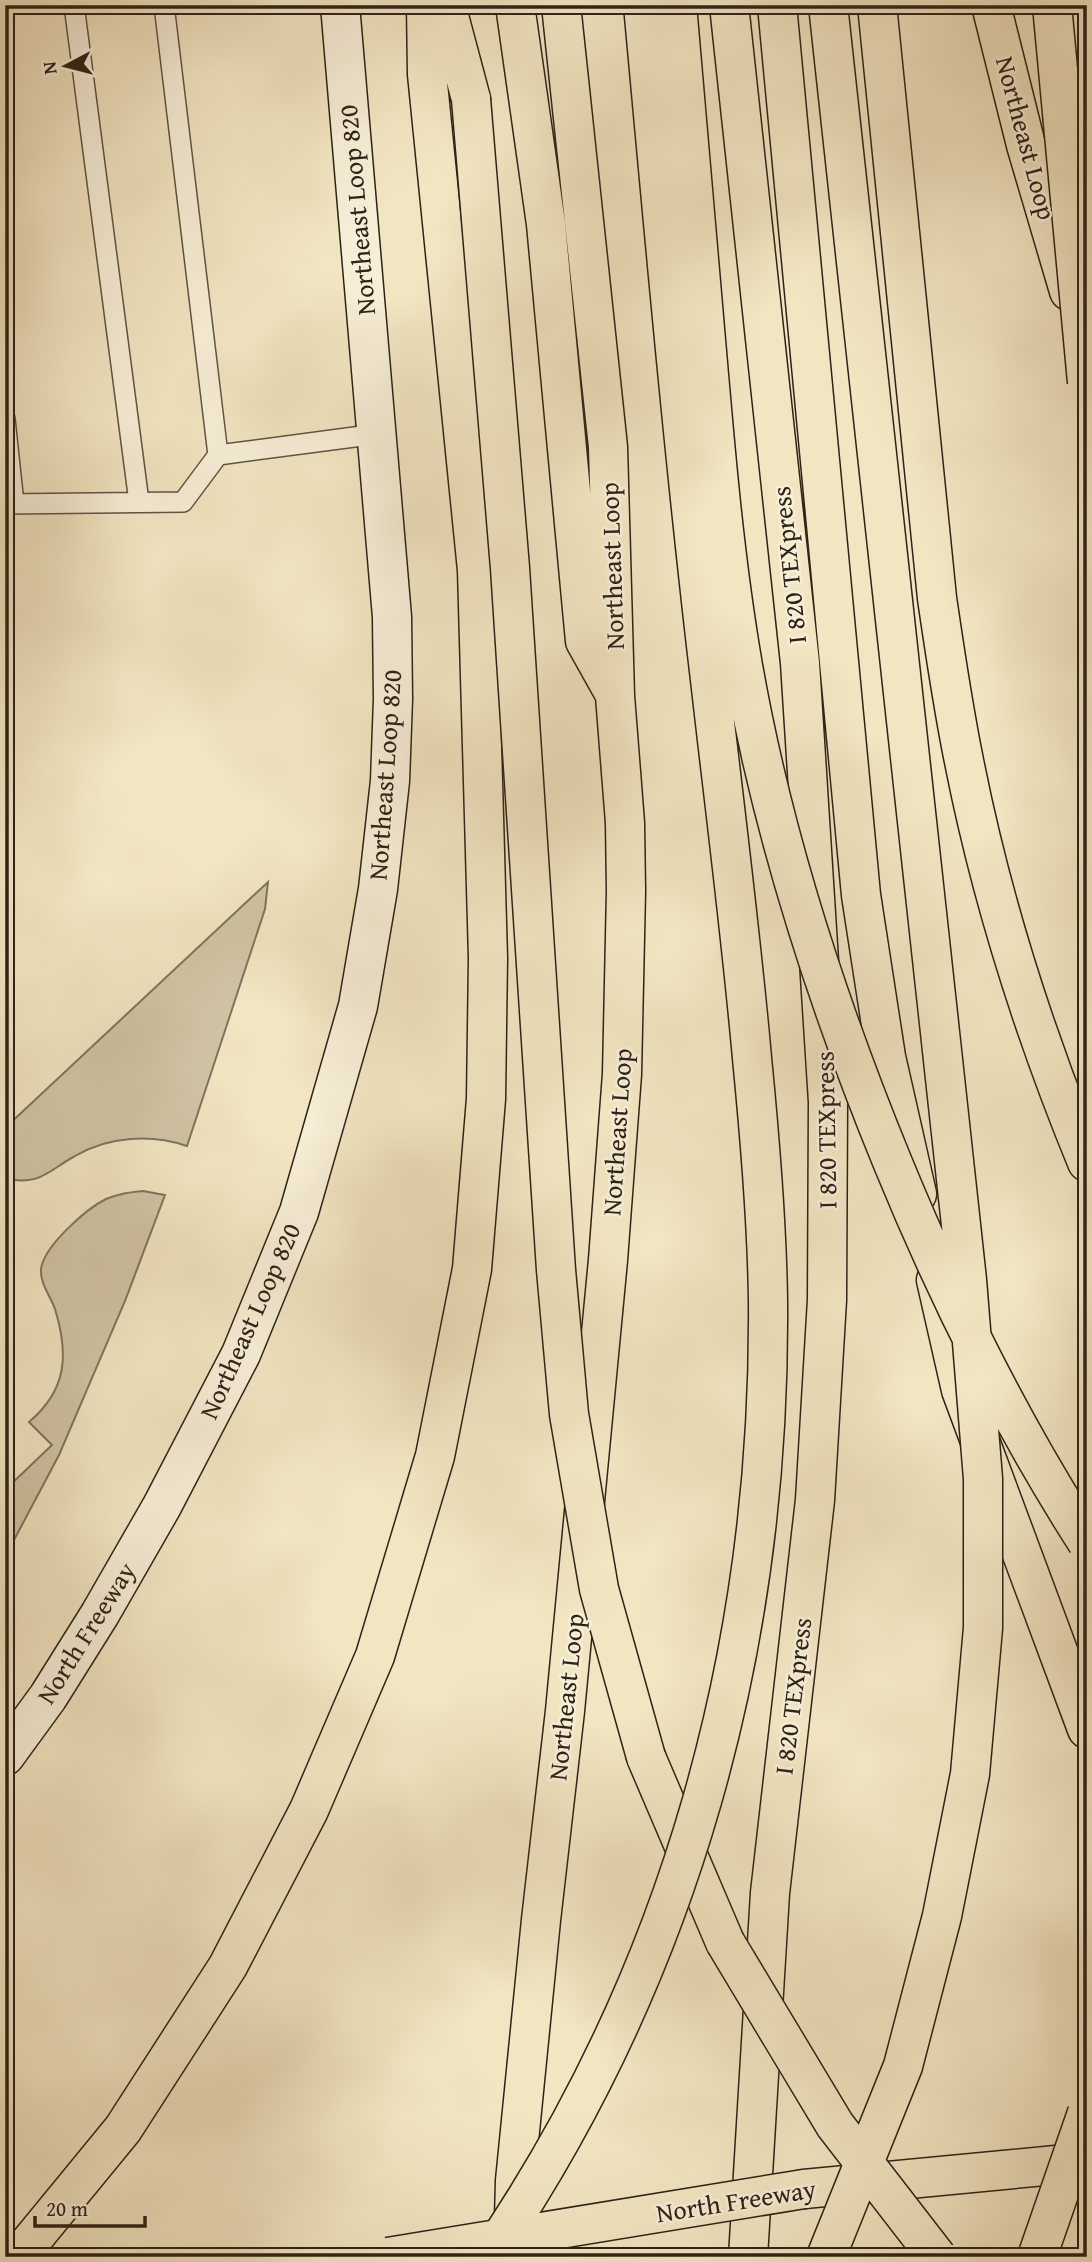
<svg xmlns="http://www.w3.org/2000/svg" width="1092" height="2262" viewBox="0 0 1092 2262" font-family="'Gentium Book Plus',serif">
<rect width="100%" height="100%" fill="#f2e5c2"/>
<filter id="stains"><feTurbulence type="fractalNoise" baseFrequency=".00286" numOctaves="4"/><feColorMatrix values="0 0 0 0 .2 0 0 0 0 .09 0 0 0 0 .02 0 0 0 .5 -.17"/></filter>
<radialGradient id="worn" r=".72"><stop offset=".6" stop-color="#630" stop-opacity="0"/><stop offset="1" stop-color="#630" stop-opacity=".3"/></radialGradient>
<!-- grass -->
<path fill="#d1c4a5" stroke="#7f745e" stroke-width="2" d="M268 882 265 909 187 1146C151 1134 109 1136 75 1156 46 1172 42 1185 5 1179V1128Z
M143 1191 165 1195 125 1301 59 1455 5 1557V1490L52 1445 29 1422C67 1390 69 1355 55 1309 50 1295 40 1284 41 1269 44 1246 86 1209 106 1199 118 1194 130 1192 143 1191Z"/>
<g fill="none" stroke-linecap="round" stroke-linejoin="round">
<defs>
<path id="service" d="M74 5 139 502
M164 5 218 455
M5 419 14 504
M5 504 183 502 218 455 377 434"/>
<path id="secondary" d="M5 1756 48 1697 100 1614 162 1506 241 1354 299 1212 358 1006 378 889 390 781 393 699 392 617 340 5"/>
<path id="motorway" d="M446 5 471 99
M515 5 546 224 585 641 613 691
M729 5 800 663 828 1102 827 1300 815 1500 770 1893 748 2257
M777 5 861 895 886 1057 917 1194
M877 5 937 598C945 653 953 707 964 761 991 898 1034 1033 1087 1162
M991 5 1026 145 1069 291
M936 1280 961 1390 1087 1729
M646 1757 725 1942
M804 2189 1087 2162
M18 2257 123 2129 228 1966 309 1810 375 1656 435 1456 472 1269 486 1099 488 958 477 570 427 74 426 5
M513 2257 515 2181 541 1920 565 1711 608 1260 622 1074 626 891 625 823 615 696 608 447 561 5"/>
</defs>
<!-- service casing -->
<use href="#service" stroke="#5e5442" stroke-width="22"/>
<!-- secondary casing -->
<use href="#secondary" stroke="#2d2318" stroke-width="41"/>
<!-- motorway casing -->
<use href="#motorway" stroke="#2d2318" stroke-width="41"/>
<!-- service -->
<use href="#service" stroke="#f7eed7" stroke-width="19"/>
<!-- secondary -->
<use href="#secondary" stroke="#f7eed7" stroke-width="38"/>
<!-- motorway -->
<use href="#motorway" stroke="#f2e5c2" stroke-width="38"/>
<defs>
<path id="motorway-bridge" d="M677 5C687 121 697 236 707 352 716 457 725 562 743 666 773 837 826 1000 892 1161 946 1293 1010 1422 1087 1542
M1052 5 1087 382
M471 99 510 568 556 1270 569 1414 599 1589 646 1757
M725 1942 835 2125 937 2257
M388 2257 804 2189
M488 2257C682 1973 771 1644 768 1301 767 1220 760 1139 752 1058 741 934 725 811 711 688 684 461 664 233 643 5
M826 2257 903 2066 942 1916 970 1774 983 1628V1479L967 1280 828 5
M1037 2257 1087 2113"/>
</defs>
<!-- motorway-bridge casing -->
<use href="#motorway-bridge" stroke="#2d2318" stroke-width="41" stroke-linecap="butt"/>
<!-- motorway-bridge -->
<use href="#motorway-bridge" stroke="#f2e5c2" stroke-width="38"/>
</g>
<g text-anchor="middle" stroke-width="5" stroke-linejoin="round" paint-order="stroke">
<!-- street labels -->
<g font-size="26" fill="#2d2318" stroke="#f7eed7">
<text transform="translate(1026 138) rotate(75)" y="9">Northeast Loop</text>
<text transform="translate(357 210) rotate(-95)" y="9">Northeast Loop 820</text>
<text transform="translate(789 565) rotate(-96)" y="9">I 820 TEXpress</text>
<text transform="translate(612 566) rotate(-92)" y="9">Northeast Loop</text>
<text transform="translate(385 775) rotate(-86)" y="9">Northeast Loop 820</text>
<text transform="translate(826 1130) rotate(-91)" y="9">I 820 TEXpress</text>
<text transform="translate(617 1132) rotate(-86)" y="9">Northeast Loop</text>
<text transform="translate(250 1321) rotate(-66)" y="9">Northeast Loop 820</text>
<text transform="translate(86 1633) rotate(-58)" y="9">North Freeway</text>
<text transform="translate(793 1696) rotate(-83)" y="9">I 820 TEXpress</text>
<text transform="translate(566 1697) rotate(-84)" y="9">Northeast Loop</text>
<text transform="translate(736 2201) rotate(-9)" y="9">North Freeway</text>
</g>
</g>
<!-- margin -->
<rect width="1092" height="2262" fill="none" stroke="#f2e5c2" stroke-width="28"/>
<rect x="7" y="7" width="1078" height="2248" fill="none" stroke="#2d2318" stroke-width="3.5"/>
<rect x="14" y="14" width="1064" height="2234" fill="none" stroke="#2d2318" stroke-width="2"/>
<!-- north arrow -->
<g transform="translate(66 66) rotate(263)" stroke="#f7eed7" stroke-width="5" paint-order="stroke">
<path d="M0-5L12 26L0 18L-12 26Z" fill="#2d2318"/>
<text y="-10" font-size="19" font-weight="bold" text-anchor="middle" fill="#2d2318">N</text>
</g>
<!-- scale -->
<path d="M35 2216v10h110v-10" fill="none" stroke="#2d2318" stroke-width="3.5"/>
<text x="46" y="2216" font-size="21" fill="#2d2318" stroke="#f7eed7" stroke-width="5" paint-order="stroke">20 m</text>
<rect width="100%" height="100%" filter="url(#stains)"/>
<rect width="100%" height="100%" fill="url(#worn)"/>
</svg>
